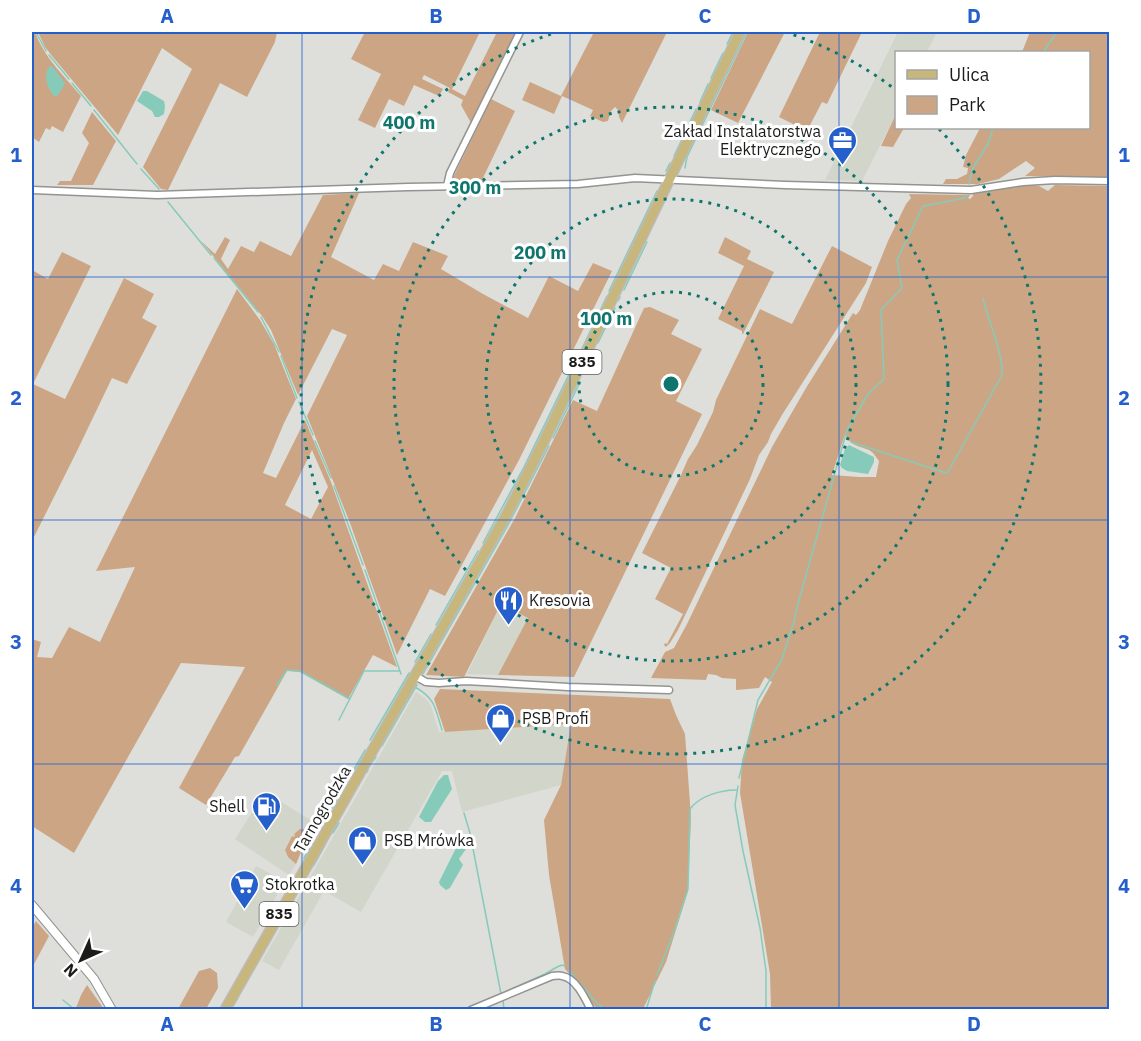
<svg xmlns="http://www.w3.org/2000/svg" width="1141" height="1041" viewBox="0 0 1141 1041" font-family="'IBM Plex Sans',sans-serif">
<rect width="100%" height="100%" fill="#dedfdb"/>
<!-- built -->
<path fill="#d2d5c9" d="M898 32H937L927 52H896V114L862 181 825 180Z
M501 604 528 618 498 675 467 674Z
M416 692 426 699 431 706 439 732 572 724 561 785 462 812 452 771H442L361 912 324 891 279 970 262 961Z
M265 792 317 824 301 852 296 864 289 875 235 839Z
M256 866 278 878 281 888 253 937 226 922Z"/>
<!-- green -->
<path fill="#cca684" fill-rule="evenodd" d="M32 32H35C44 57 64 76 81 96L63 132 52 126 50 130 46 128 39 142 32 137Z
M38 32H277L275 42 247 97 220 83 168 190 161 189 143 167 192 69 162 48 118 135 52 56 45 47Z
M365 32H480L452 89 465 96 497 32H516L471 123 461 105 463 100 448 92 450 88 424 75 422 79 443 89 439 96 414 85 404 106 389 99 375 128 358 120 381 74 351 59Z
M594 32H607L611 33 612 32H667L622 123 619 117 618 110 615 107 611 111 608 121 603 122 590 116 593 110 562 96 554 114 522 100 530 82 561 96Z
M748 32H785L738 123 711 110Z
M820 32H862L827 104 822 102 807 131 779 117Z
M1030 32H1109V177L1025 176 1035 168 1026 161 999 179 978 184H943L946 179H957L967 174 968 168 963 167 966 155 980 128H1088V52H1022Z
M491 99 515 111 482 180H452Z
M92 112 116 141 93 185H57L60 181H71L89 143 82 133Z
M896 114V128H904L893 147 881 146Z
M1029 185 1039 186 1048 191 1055 185 1109 186V1009H771L770 974 740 793 742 760 757 709 772 682 765 677 759 688 736 690V679L722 678 716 675 708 674 706 680 651 678 665 652 674 648 687 624 772 447 806 388 853 313 856 315 860 310 888 241 906 204 911 198 909 194 968 195H970L968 198 970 199 973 196V192ZM845 434C852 447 857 445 869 450 873 452 876 457 879 461L876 477H859L832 475Z
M359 193 331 257 374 280 383 264 399 271 413 242 448 256 441 269 483 294 528 318 549 276 578 291 593 263 612 271 519 460 445 596 430 589 397 655 350 523 307 416 347 335 332 329 298 395 271 330 262 316 201 241 215 254 225 237 230 240 221 259 228 269 241 246 254 252 260 241 291 256 323 195Z
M725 237 751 251 747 259 774 272 743 334H742V331L718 319 744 266 718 253Z
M832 246 872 267 866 283 782 415 771 434 768 442 759 455 750 479 678 630 670 643 666 647 664 645 665 643 667 644 683 614 655 599 671 568 642 553 681 475 688 459 697 445 713 412 716 400 760 309 792 324Z
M62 252 91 266 33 384 65 399 124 278 154 294 142 318 157 326 127 384 112 378 77 451 32 541V270L48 279Z
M237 289 260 320 274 344 296 399 284 423 263 473 276 478 305 420 331 482 397 667 373 655 348 699 300 672 287 671 239 756 235 757 206 805 179 788 245 667 181 663 74 853 32 826V639L41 642 37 657 52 658 69 627 100 642 135 567 96 571ZM312 450 328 487 311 519 285 505Z
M650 307 679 320 671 334 702 349 676 401 702 414 574 677 498 675 528 618 501 604 464 677 426 675 515 518 573 400 597 411 644 308Z
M440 689 670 699 676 715 685 734 691 817 688 891 666 962 643 1009H597L576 981 565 969 549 875 544 820 561 785 571 724 445 732 434 699Z
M300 829H306L312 832 301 852 296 864 288 857 285 850 292 836 294 837 295 835 294 834Z
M36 921 49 936 32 968V928Z
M210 968 217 973 218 988 206 1009H178L199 971Z
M87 985 104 1009 76 1008 81 995Z"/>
<!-- water -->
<path fill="#86cbba" d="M50 66H52L65 83 59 94 55 97C48 90 42 74 50 66Z
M143 91H147L164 101 165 106 164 114 159 117H155L152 111 137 101Z
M849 445 874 457V462L868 474 847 471 842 468 840 465 845 449Z
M444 775H448L452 789 431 822H425L419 817 438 781Z
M461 838 466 849 459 859 463 865 450 888 446 890 440 885 439 882Z"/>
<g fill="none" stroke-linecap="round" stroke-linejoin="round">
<!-- stream -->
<path stroke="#86cbba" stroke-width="1.5" d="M36 32 46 51
M727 44 733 32
M1043 52 1057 32
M49 55 69 79
M711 78 723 53
M72 83 91 106
M700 102 708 84
M94 110 137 164
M689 124 696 109
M674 156 685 133
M685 168 687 157 747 32
M141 169 159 189
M666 171 670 163
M969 184 973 168 988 144 993 128
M168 202 211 255
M214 258 258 312
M624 290 647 242
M609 291 657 191
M618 301 620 297
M261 317 279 352
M598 343 615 308
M281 356 297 398
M578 357 607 296
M584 373 594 351
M299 402 313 435
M553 438 580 382
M315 441 331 478
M851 442 946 473 948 472 1002 375C1004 357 988 318 983 299
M334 486 363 565
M483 543 524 467 573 366
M365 570 401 674
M436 625 478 551
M415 662 431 634
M423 674 507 527 549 446
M277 685 287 670 300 671 350 699
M415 687C436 699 435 708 442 730
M339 720 364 671H399
M370 740 409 673
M382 746 417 685
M373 761 376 757
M367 772 368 770
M739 778 758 700 782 659 794 622 797 607 847 430 868 394 884 379 881 310 902 288 897 260 923 206 965 198 966 196
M738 786 735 805 743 851 760 928 766 971V1010
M464 813 470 833 501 994
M328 815 365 750
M324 823 325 822
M333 833 339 823
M304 858 314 841
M314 865 325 845
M569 970 575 977
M657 975 675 929 688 889 690 809C699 796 721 790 736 790
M580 983 593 999 605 1010
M507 991 545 974 557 967 562 965 565 966
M63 1000 75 1010
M503 1000 504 1010
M646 1010 655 981"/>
<defs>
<path id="minor" d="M447 186 450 173 520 32
M32 190 157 195 408 187 578 184 635 178 785 185 971 190 1023 182 1055 180 1110 181
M415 676 426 682 439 683 466 681 568 687 669 690
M471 1010 552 976C554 976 560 975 562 976 576 978 585 998 591 1010"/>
<path id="tertiary" d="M32 905 94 979 112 1010"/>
<path id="primary" d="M225 1010 507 514 545 439 740 32"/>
</defs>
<!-- minor casing -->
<use href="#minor" stroke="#939490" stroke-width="9"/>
<!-- tertiary casing -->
<use href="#tertiary" stroke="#939490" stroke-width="10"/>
<!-- primary casing -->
<use href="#primary" stroke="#bbbbba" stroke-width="12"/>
<!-- minor -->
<use href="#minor" stroke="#fff" stroke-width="6"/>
<!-- tertiary -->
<use href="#tertiary" stroke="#fff" stroke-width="8"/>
<!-- primary -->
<use href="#primary" stroke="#c7b77c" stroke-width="9"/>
</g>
<!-- grid -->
<path fill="none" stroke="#245fcc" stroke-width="1.5" stroke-opacity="0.55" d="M302 32V1010M570 32V1010M839 32V1010M32 277H1110M32 520H1110M32 764H1110"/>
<!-- distance rings -->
<g fill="none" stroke="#0f766e" stroke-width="3" stroke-dasharray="3 6">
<circle cx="671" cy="384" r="92"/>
<circle cx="671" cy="384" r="185"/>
<circle cx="671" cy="384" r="277"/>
<path d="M785 32A370 370 0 0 1 896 90M939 129A370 370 0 1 1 557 32"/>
</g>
<!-- icons -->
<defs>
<symbol id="office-pin" viewBox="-11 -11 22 30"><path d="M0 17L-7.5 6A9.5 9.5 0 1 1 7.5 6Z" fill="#245fcc" stroke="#fff"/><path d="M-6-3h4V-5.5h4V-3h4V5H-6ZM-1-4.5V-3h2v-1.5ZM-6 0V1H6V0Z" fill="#fff"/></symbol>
<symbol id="restaurant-pin" viewBox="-11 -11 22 30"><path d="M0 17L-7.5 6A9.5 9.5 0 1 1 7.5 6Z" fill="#245fcc" stroke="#fff"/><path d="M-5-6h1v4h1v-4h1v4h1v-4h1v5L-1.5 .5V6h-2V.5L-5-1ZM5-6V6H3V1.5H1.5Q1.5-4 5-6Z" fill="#fff"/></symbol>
<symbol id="shop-pin" viewBox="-11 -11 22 30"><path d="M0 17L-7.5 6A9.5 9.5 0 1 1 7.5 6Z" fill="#245fcc" stroke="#fff"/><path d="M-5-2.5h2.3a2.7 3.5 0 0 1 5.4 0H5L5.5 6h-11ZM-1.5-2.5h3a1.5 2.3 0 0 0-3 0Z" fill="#fff"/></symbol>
<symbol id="fuel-pin" viewBox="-11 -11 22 30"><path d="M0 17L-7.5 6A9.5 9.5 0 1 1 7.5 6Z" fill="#245fcc" stroke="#fff"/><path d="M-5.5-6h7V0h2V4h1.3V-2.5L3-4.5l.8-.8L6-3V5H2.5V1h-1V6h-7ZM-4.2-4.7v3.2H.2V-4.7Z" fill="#fff"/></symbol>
<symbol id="supermarket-pin" viewBox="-11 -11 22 30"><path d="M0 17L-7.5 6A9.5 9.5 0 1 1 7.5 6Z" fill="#245fcc" stroke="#fff"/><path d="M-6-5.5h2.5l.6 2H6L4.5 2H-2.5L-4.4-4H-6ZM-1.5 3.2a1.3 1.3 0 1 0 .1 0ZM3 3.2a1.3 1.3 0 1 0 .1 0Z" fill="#fff"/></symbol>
</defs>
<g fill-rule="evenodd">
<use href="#office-pin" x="826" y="124" width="33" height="45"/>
<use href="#restaurant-pin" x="492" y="584" width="33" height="45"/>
<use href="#shop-pin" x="484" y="702" width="33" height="45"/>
<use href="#fuel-pin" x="250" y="790" width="33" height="45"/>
<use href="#shop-pin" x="346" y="824" width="33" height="45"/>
<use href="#supermarket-pin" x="228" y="868" width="33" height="45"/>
</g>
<g text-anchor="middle" stroke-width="6" stroke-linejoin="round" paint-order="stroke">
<!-- shield labels -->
<g fill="#fff" stroke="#5f605f" stroke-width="1.5">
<rect x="562.5" y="350" width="39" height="24" rx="4.5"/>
<rect x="259.5" y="902" width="39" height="24" rx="4.5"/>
</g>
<g font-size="15" font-weight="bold" fill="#1b1c1a">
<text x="582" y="367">835</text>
<text x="279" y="919">835</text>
</g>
<!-- poi labels -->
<g font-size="16" fill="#1b1c1a" stroke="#fff" text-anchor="start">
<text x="821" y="137" text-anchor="end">Zakład Instalatorstwa<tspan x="821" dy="18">Elektrycznego</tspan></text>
<text x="529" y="606">Kresovia</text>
<text x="522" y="724">PSB Profi</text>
<text x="245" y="812" text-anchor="end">Shell</text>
<text x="384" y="846">PSB Mrówka</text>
<text x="265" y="890">Stokrotka</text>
</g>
<!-- street labels -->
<g font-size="16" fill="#1b1c1a" stroke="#fff">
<text transform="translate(322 809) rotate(-60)" y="6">Tarnogrodzka</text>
</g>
</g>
<circle cx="671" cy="384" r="9" fill="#0f766e" stroke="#fff" stroke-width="3"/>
<g font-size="18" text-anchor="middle" font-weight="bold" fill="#0f766e" stroke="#fff" stroke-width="6" stroke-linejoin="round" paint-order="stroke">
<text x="409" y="129">400 m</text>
<text x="475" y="194">300 m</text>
<text x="540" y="259">200 m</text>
<text x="606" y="325">100 m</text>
</g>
<!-- border -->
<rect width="1141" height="1041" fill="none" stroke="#ffffff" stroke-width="66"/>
<!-- legend -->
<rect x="895" y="51" width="195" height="78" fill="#ffffff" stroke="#a4a4a3" stroke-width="1.5"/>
<rect x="907" y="70" width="30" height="9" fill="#c7b77c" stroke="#a4a4a3" stroke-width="1.5"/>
<text x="949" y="81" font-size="18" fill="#1b1c1a">Ulica</text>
<rect x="907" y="96" width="30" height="18" fill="#cca684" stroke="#a4a4a3" stroke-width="1.5"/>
<text x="949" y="111" font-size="18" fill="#1b1c1a">Park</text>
<!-- north arrow -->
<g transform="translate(81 960) rotate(225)" stroke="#ffffff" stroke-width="4.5" paint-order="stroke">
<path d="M0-4.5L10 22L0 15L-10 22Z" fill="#1b1c1a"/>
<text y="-9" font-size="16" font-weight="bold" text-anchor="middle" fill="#1b1c1a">N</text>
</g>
<rect x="33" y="33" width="1075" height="975" fill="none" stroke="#245fcc" stroke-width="2"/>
<g font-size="20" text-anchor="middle" font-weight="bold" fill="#245fcc">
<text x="167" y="23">A</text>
<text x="436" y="23">B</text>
<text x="705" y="23">C</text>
<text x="974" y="23">D</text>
<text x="16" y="162">1</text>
<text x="1124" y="162">1</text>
<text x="16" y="405">2</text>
<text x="1124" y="405">2</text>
<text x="16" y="649">3</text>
<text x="1124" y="649">3</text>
<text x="16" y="893">4</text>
<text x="1124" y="893">4</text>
<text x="167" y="1031">A</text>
<text x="436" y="1031">B</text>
<text x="705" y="1031">C</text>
<text x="974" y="1031">D</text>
</g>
</svg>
